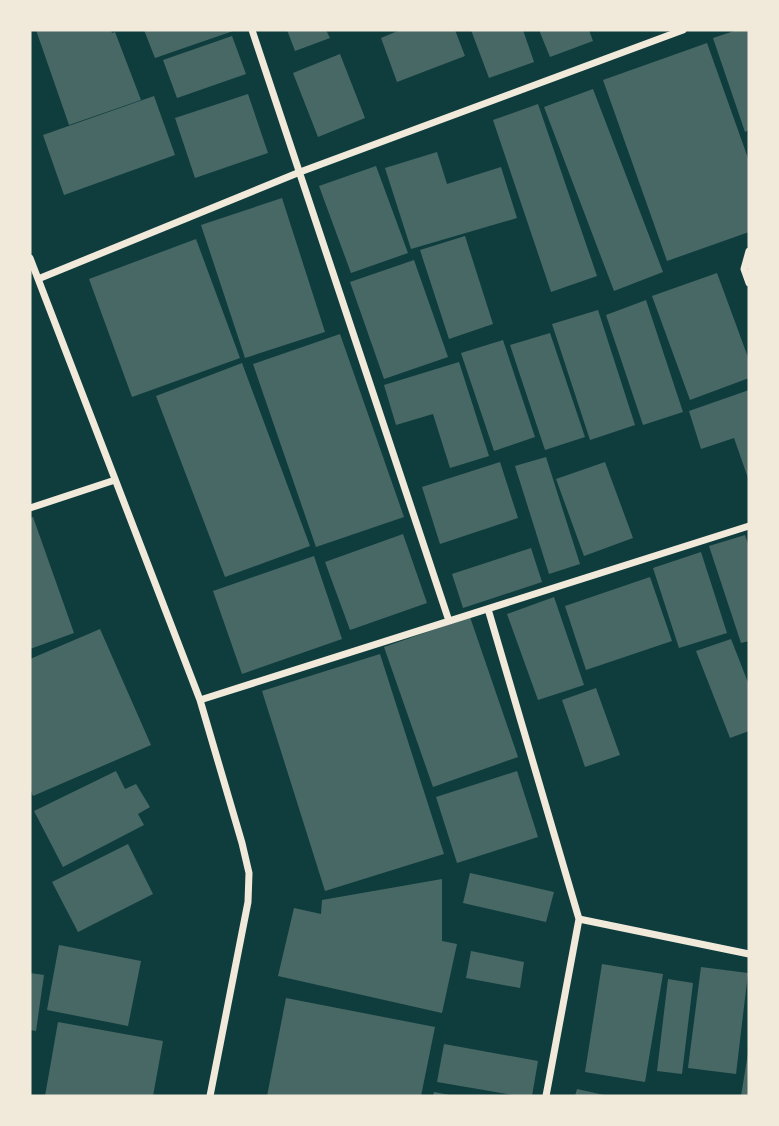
<svg xmlns="http://www.w3.org/2000/svg" width="779" height="1126" viewBox="0 0 779 1126" font-family="'Noto Serif',serif">
<rect width="100%" height="100%" fill="#0f3d3e"/>
<!-- building -->
<path fill="#486865" d="M36 30H111L112 33 115 32 141 100 69 125Z
M144 30H236L155 58Z
M287 30H326L330 38 295 51Z
M400 30H455L465 56 397 82 381 38Z
M471 30H523L534 62 489 78Z
M539 30H589L593 41 550 57Z
M737 30H749V130L745 132 713 38Z
M232 36 246 74 177 98 163 60Z
M707 43 749 161V232L667 261 603 80Z
M340 54 365 118 318 137 293 73Z
M593 89 663 272 614 291 544 107Z
M248 94 268 153 195 178 175 118Z
M154 96 175 155 64 195 43 135Z
M538 104 597 276 551 292 493 120Z
M437 152 447 184 501 167 517 218 411 249 385 168Z
M376 166 408 253 351 273 319 186Z
M282 198 325 332 245 358 201 225Z
M465 236 493 324 449 339 420 250Z
M196 239 240 358 132 397 89 279Z
M414 260 448 357 384 379 350 282Z
M717 273 749 360V378L690 400 652 296Z
M646 300 683 412 643 425 606 315Z
M598 310 635 425 590 440 552 324Z
M550 333 585 437 545 450 510 345Z
M340 334 404 517 316 547 253 364Z
M503 340 535 437 494 451 461 353Z
M459 362 489 456 450 468 433 414 396 425 384 385Z
M242 363 310 546 225 577 156 396Z
M749 390V481L734 438 701 449 689 411Z
M546 457 580 564 549 574 515 466Z
M500 462 518 518 440 544 422 487Z
M605 462 633 538 584 556 556 479Z
M33 517 74 633 30 649V518Z
M403 534 427 603 350 630 325 562Z
M745 535 749 547V641L741 643 709 546Z
M531 548 542 582 463 608 452 574Z
M701 552 727 633 679 648 653 568Z
M314 556 342 639 242 674 213 591Z
M650 577 672 641 586 670 565 606Z
M554 597 584 685 538 700 507 614Z
M470 617 518 757 433 787 384 647Z
M100 629 151 745 33 796 30 789V659Z
M731 639 749 685V731L730 738 696 651Z
M380 654 444 854 325 891 262 691Z
M596 688 620 755 585 767 562 700Z
M116 771 125 789 136 784 150 807 138 814 144 825 63 867 34 811Z
M517 771 538 837 457 863 436 797Z
M128 844 153 894 78 932 52 882Z
M470 873 554 892 546 922 463 903Z
M442 879V941L457 944 442 1013 278 976 294 908 321 914 322 900Z
M59 945 141 961 128 1026 47 1010Z
M471 951 524 962 520 988 466 978Z
M602 964 663 974 645 1082 585 1072Z
M701 967 748 973 736 1074 688 1068Z
M30 973 44 975 36 1031 30 1030Z
M668 979 693 983 682 1074 657 1071Z
M286 998 435 1027 421 1096H267Z
M58 1022 163 1041 153 1096H45Z
M444 1044 538 1061 532 1096H518L437 1082Z
M748 1053 749 1096H741Z
M577 1089 604 1095V1096H575Z
M434 1092 450 1095V1096H433Z"/>
<g fill="none" stroke-linecap="round" stroke-linejoin="round">
<!-- minor -->
<path stroke="#f1e9da" stroke-width="7" d="M252 30 449 621
M749 251 744 269 749 283
M30 258 200 700 242 843 249 873 248 902 210 1096
M38 279 300 172 683 30
M30 508 115 480
M488 609 579 919 546 1096
M200 700 749 526
M579 919 749 954"/>
</g>
<!-- border -->
<rect width="779" height="1126" fill="none" stroke="#f1e9da" stroke-width="63"/>
</svg>
